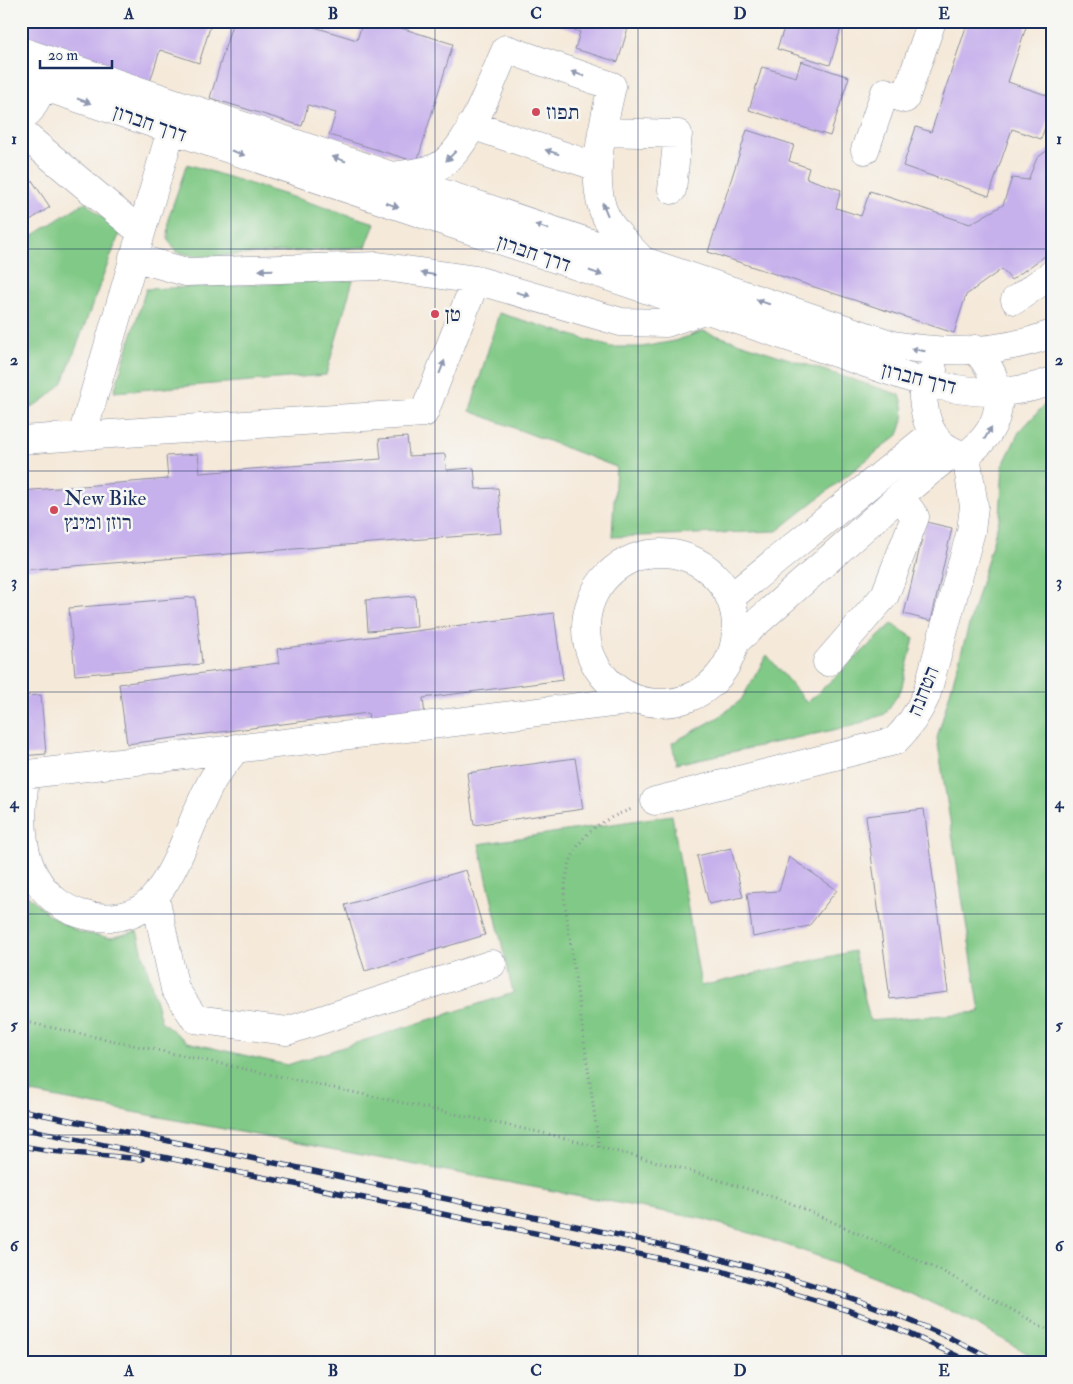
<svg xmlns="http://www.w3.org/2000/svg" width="1073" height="1384" viewBox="0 0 1073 1384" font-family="'IM FELL Double Pica','Frank Ruhl Libre',serif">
<rect width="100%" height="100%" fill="#f6f6f2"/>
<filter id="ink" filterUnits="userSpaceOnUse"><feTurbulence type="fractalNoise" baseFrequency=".02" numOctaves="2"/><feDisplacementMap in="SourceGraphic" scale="10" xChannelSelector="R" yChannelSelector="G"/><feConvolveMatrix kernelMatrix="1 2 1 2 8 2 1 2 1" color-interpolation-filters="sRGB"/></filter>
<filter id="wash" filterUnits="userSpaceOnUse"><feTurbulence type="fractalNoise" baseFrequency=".0096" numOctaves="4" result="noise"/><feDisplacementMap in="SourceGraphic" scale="20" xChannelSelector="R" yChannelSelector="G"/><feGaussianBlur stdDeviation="1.12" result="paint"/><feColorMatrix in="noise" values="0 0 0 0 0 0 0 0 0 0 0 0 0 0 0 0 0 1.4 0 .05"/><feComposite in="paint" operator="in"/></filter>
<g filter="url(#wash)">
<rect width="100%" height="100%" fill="#f5e9d9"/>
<!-- green -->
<path fill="#81c986" stroke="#4e7c72" d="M187 164 375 223 366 247 199 257 176 252 168 239 169 216Z
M85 202 120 232 63 382C52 394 37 408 21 409V243Z
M353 280 326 375 114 392 146 289Z
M499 313 611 347H642L675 341 703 331 900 395C906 410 904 420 898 435L777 531 612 537 616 467 470 411Z
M1052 400V1363H1043C939 1298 821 1253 703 1219L21 1091V889L49 915 79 932 111 938 137 931 161 1021 187 1042 287 1065 513 993 479 844 672 815 701 986 854 951 870 1021 980 1012 937 738 1000 516 1003 465 1019 432 1048 401Z
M892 624 914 638 901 690 885 714 852 726 676 764 672 743 719 717 741 700 767 655 807 703Z"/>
<g id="blocks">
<!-- building -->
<path fill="#c7b1ec" d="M21 21H212L199 63 160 50 150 82 21 42Z
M233 21H313L311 26 357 40 363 21H403L401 28 453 44 417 162 329 135 336 113 308 105 302 126 210 98Z
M548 21H630L618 62 575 49 580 32Z
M763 21H843L830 65 777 49 784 28Z
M968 21H1028L1008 82 1052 97V107L1041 139 1012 129 989 196 903 166 916 127 931 132Z
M801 61 849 77 830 136 749 110 762 67 796 77Z
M747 130 794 145 789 161 809 168 806 178 841 190 836 208 861 216 870 191 970 224 1003 205 1012 178 1028 180 1037 158 1052 147V251L1011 280 1002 269 966 295 954 333 708 252Z
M21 164 50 207 21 226Z
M407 437 409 456 445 454 446 470 474 468 476 489 498 488 502 533 21 570V491L168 479 166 456 198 454 200 473 381 459 379 439Z
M926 522 952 528 931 621 904 614Z
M415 596 417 627 368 631 366 600Z
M195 597 202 664 75 675 69 608Z
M554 613 563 680 423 698 426 725 371 732 368 713 127 744 119 684 279 663 277 649Z
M41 695 46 754 21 756V696Z
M575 758 583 809 474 825 467 773Z
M924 809 948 992 890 999 866 816Z
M731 848 743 897 709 904 697 856Z
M789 857 837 890 809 926 753 937 747 893 779 891Z
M466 870 485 935 365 971 345 905Z"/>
</g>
</g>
<g filter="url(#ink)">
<use href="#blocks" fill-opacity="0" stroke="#888c9c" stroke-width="1"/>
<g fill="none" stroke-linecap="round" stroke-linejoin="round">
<defs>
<path id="minor" d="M21 51 893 345C945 354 1002 353 1052 334
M21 79 922 382C969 393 1007 398 1052 381
M21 120 31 109 43 87
M471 125 598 167
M21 132 141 232
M602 132 678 134 672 190
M865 150 885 92 905 99 932 21
M393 176C408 173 426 173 439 166 470 148 491 81 506 49L612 86C604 122 591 171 602 207 608 227 627 244 641 259
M133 257 186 272 378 266 476 280 621 322 666 323 704 310
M1015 300 1052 274
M933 370 922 382C923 415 928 448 966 455 1007 425 1008 386 975 349
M82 436 176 113
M21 440 424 413 476 280
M586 628a75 75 0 1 1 150 0a75 75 0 1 1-150 0Z
M730 598 933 433
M735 642 900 496
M827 662 885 595 915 517 900 496 953 452
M25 774C21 820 16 869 56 901 83 923 134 925 156 895 182 861 192 816 213 779 220 768 229 759 236 748
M21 775 636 700
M655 801 895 741C909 727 918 714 926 696L971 531 974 506 966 455
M155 897 175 989 195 1019 287 1031 492 964"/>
</defs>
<!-- minor casing -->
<use href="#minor" stroke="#888c9c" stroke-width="29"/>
<!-- path -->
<path stroke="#888c9c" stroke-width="3" stroke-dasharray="1 4" stroke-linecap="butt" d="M21 1021 548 1134 677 1167 786 1201 944 1272 1052 1332
M599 1147 564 897C567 847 586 825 632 809"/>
<!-- minor -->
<use href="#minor" stroke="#fff" stroke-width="28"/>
<defs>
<path id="rail" d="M21 1110C179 1143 337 1176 495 1209 671 1246 840 1277 1000 1363
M21 1128 721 1271 850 1311 908 1333 972 1363
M21 1146 51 1151 142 1159"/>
</defs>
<!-- rail casing -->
<use href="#rail" stroke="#1b2f5e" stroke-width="5.5"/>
<!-- rail -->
<use href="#rail" stroke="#f6f6f2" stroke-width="4" stroke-dasharray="11" stroke-linecap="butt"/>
</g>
<!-- one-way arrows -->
<defs><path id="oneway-solid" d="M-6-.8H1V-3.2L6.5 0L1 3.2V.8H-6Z" transform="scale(1.25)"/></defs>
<g fill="#8d97ae">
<use href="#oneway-solid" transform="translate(578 74) rotate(-161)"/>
<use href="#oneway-solid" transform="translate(84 101) rotate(19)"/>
<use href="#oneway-solid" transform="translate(552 152) rotate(-162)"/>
<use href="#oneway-solid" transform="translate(238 153) rotate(19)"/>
<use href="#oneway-solid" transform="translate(451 156) rotate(135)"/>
<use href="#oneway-solid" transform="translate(339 159) rotate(-161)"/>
<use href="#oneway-solid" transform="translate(392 205) rotate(19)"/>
<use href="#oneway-solid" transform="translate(605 209) rotate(-112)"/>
<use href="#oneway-solid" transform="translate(542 227) rotate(-161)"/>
<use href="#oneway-solid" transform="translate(266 270) rotate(178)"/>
<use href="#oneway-solid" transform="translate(596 273) rotate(19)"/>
<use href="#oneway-solid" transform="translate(428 274) rotate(-172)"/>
<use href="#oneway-solid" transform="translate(523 294) rotate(16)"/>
<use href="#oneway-solid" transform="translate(763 302) rotate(-161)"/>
<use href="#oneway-solid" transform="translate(918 350) rotate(-171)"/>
<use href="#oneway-solid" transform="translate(442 367) rotate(-69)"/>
<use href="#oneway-solid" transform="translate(988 433) rotate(-60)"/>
</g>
</g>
<!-- grid -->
<path fill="none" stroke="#1b2f5e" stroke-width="1" stroke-opacity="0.55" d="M231 21V1363M435 21V1363M638 21V1363M842 21V1363M21 249H1052M21 471H1052M21 692H1052M21 914H1052M21 1135H1052"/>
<!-- markers -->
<g fill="#d1495b" stroke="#f6f6f2" stroke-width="2">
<circle cx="536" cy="112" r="5"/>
<circle cx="435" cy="314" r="5"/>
<circle cx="54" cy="510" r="5"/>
</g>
<g text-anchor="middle" stroke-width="5" stroke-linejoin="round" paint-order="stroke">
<!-- poi labels -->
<g font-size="21" fill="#1b2f5e" stroke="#f6f6f2" text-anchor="start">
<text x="546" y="119">תפוז</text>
<text x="445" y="321">טן</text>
<text x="64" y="505">New Bike<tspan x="64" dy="24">רוזן ומינץ</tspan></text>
</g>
<!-- street labels -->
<g font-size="21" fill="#1b2f5e" stroke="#f6f6f2">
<text transform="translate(150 123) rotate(19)" y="7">דרך חברון</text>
<text transform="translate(534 253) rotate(19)" y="7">דרך חברון</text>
<text transform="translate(919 378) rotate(14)" y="7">דרך חברון</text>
<text transform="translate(923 691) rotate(-68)" y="7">הטחנה</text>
</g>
</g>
<!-- margin -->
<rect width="1073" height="1384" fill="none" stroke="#f6f6f2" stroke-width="55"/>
<!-- scale -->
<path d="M40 60v8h72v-8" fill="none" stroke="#1b2f5e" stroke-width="2.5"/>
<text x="48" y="60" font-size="15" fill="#1b2f5e" stroke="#f6f6f2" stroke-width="4" paint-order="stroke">20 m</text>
<rect x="28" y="28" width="1018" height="1328" fill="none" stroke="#1b2f5e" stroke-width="2"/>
<g font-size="16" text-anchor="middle" font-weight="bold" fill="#1b2f5e">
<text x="129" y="19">A</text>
<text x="333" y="19">B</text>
<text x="536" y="19">C</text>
<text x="740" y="19">D</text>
<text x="944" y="19">E</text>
<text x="14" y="144">1</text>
<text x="1059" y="144">1</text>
<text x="14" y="365">2</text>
<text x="1059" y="365">2</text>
<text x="14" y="587">3</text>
<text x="1059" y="587">3</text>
<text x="14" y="808">4</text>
<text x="1059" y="808">4</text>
<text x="14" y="1030">5</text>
<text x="1059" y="1030">5</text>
<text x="14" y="1251">6</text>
<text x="1059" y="1251">6</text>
<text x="129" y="1376">A</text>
<text x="333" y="1376">B</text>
<text x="536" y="1376">C</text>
<text x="740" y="1376">D</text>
<text x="944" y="1376">E</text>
</g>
</svg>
